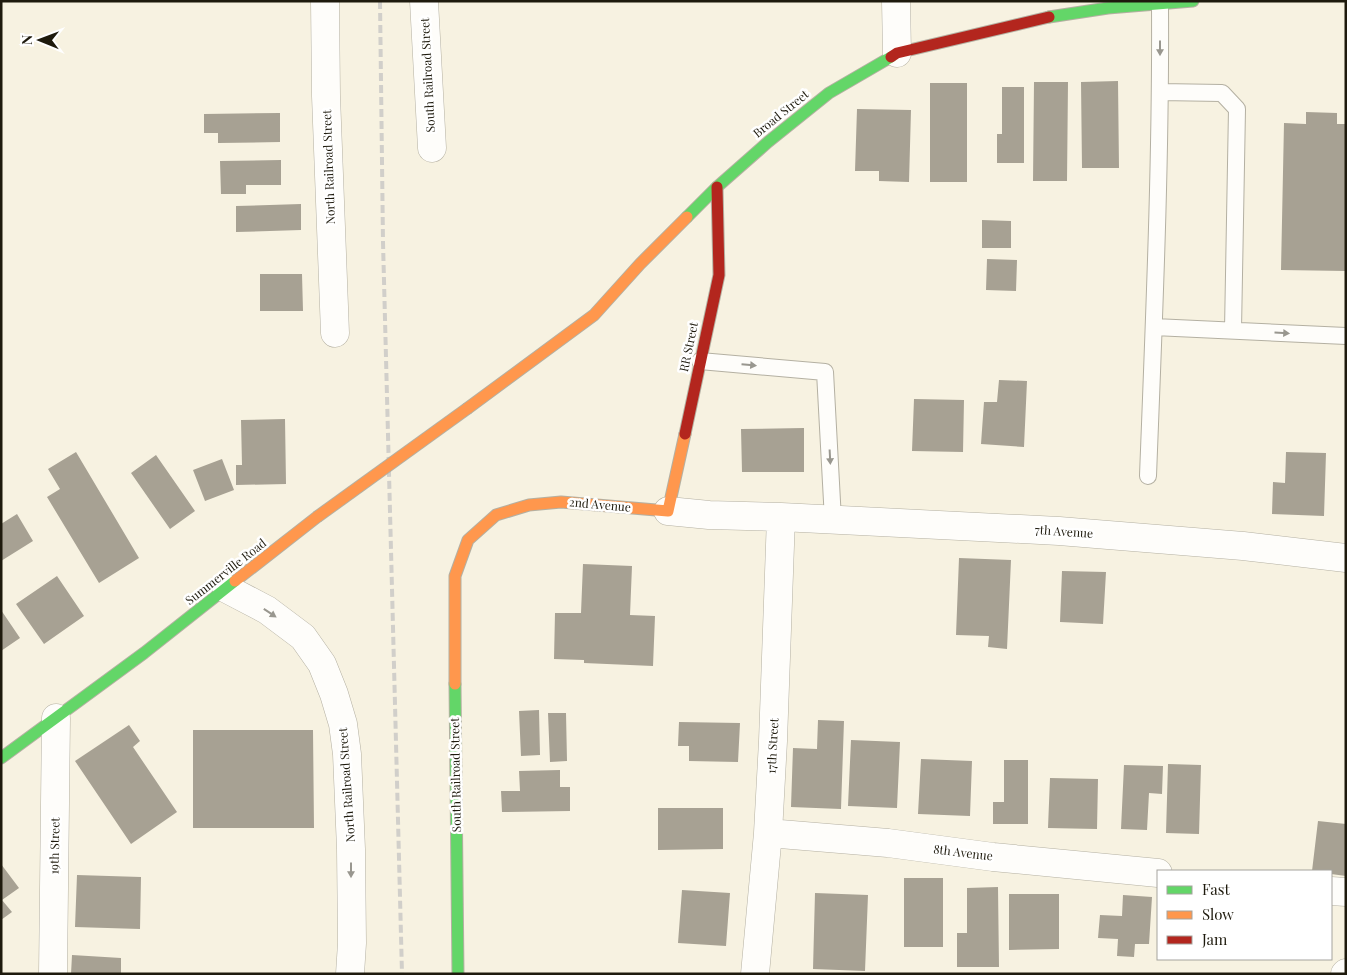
<svg xmlns="http://www.w3.org/2000/svg" width="1347" height="975" viewBox="0 0 1347 975" font-family="'Playfair Display',serif">
<rect width="100%" height="100%" fill="#f7f2e1"/>
<!-- building -->
<path fill="#a7a193" d="M1118 81 1119 168H1082L1081 82Z
M1034 82H1068L1067 181H1033Z
M930 83H967V182H930Z
M1002 87H1024V163H997V134H1002Z
M857 109 911 110 909 182 879 181V171H855Z
M1306 112 1337 113V124H1346V271L1281 270 1284 123 1306 124Z
M280 113V142L218 143V133H204V114Z
M281 160V185H246V194H221L220 161Z
M301 204V230L236 232V206Z
M982 220 1011 221V248H982Z
M987 259 1017 260 1016 291 986 290Z
M260 274H302L303 311H260Z
M999 380 1027 381 1024 447 981 444 984 402H997Z
M914 399 964 400 963 452 912 451Z
M285 419 286 484 236 485V465H242L241 420Z
M804 428V472H742L741 429Z
M76 452 139 558 99 583 47 497 60 489 48 469Z
M1286 452 1326 453 1324 516 1272 514 1273 482 1285 483Z
M156 455 195 511 170 529 131 473Z
M222 459 234 490 205 501 193 470Z
M17 514 33 541 1 561V524Z
M959 558 1011 560 1007 649 988 647 989 636 956 635Z
M583 564 632 566 630 615 655 616 653 666 584 663V660L554 659 555 613H581Z
M1062 571 1106 572 1103 624 1060 622Z
M57 576 84 616 44 644 16 604Z
M1 610 20 638 1 651Z
M539 710 540 755 521 756 519 711Z
M548 713H566L567 761 550 762Z
M818 720 844 721 841 809 791 807 793 748 817 749Z
M679 722 740 723 738 762 689 761V746H678Z
M129 725 140 741 133 747 177 812 131 844 75 761Z
M193 730H313L314 828H193Z
M851 740 900 742 897 808 848 806Z
M921 759 972 761 970 816 918 814Z
M1004 760H1028V824H993V802H1004Z
M1168 764 1201 765 1199 834 1166 833Z
M1124 765 1163 766 1162 794 1149 793 1147 830 1121 829Z
M560 770V787H570V811L502 812 501 791H520L519 771Z
M1050 778 1098 779 1097 829 1048 828Z
M658 808H723V849L658 850Z
M1318 821 1346 824V876L1331 874V871H1312Z
M1 864 19 888 2 900 12 912 1 920Z
M77 875 141 877 140 929 75 927Z
M904 878H943V947H904Z
M998 887 999 967H957V933H967V888Z
M682 890 730 893 726 946 678 943Z
M815 893 868 895 865 971 813 969Z
M1009 894H1059V949L1009 950Z
M1123 895 1152 897 1149 944H1135L1134 957 1117 956 1118 939 1098 938 1100 915 1122 916Z
M72 955 121 958V974H71Z"/>
<g fill="none" stroke-linecap="round" stroke-linejoin="round">
<defs>
<path id="lane" d="M1160 92 1222 93 1237 109 1233 330
M1154 327 1346 336
M700 361 825 372 833 520
M1148 476C1154 319 1161 162 1160 4"/>
<path id="street" d="M325 1 326 96 335 333
M424 1 432 148
M896 1 897 53
M668 511 709 515 781 517 1059 531 1243 546 1346 558
M227 589 267 610 303 637 322 664 334 694 343 724 347 754 351 849 352 943 350 974
M768 833 888 843 993 857 1158 873
M1331 891 1346 892
M53 974 56 718
M755 974 768 833 773 741 781 517
M1345 974 1346 973"/>
<path id="fast" d="M1049 17 1108 8 1193 1
M687 217 717 187 768 142 829 93 891 57
M455 684 458 974
M1 758 144 653 235 581"/>
<path id="slow" d="M468 408 594 315 640 264 687 217
M235 581 317 517
M455 684V576L468 540 496 515 529 505 561 502 668 511 685 434"/>
<path id="jam" d="M891 57 897 53 1049 17
M685 434 719 275 717 187"/>
</defs>
<!-- lane casing -->
<use href="#lane" stroke="#b4b0a2" stroke-width="18"/>
<!-- street casing -->
<use href="#street" stroke="#b4b0a2" stroke-width="29"/>
<!-- fast casing -->
<use href="#fast" stroke="#b4b0a2" stroke-width="13"/>
<!-- slow casing -->
<use href="#slow" stroke="#b4b0a2" stroke-width="13"/>
<!-- jam casing -->
<use href="#jam" stroke="#b4b0a2" stroke-width="13"/>
<!-- lane -->
<use href="#lane" stroke="#fefdfa" stroke-width="16"/>
<!-- street -->
<use href="#street" stroke="#fefdfa" stroke-width="28"/>
<!-- fast -->
<use href="#fast" stroke="#63d668" stroke-width="11"/>
<!-- slow -->
<use href="#slow" stroke="#ff974d" stroke-width="11"/>
<!-- jam -->
<use href="#jam" stroke="#b3261e" stroke-width="11"/>
<!-- rail -->
<path stroke="#d1cfca" stroke-width="4" stroke-dasharray="8 4" stroke-linecap="butt" d="M380 1 383 242 402 974"/>
<defs>
<path id="slow-bridge" d="M317 517 468 408"/>
</defs>
<!-- slow-bridge casing -->
<use href="#slow-bridge" stroke="#b4b0a2" stroke-width="13" stroke-linecap="butt"/>
<!-- slow-bridge -->
<use href="#slow-bridge" stroke="#ff974d" stroke-width="11"/>
</g>
<!-- one-way arrows -->
<defs><path id="oneway-solid" d="M-6-.8H1V-3.2L6.5 0L1 3.2V.8H-6Z" transform="scale(1.25)"/></defs>
<g fill="#99978f">
<use href="#oneway-solid" transform="translate(1160 48) rotate(90)"/>
<use href="#oneway-solid" transform="translate(1282 333) rotate(3)"/>
<use href="#oneway-solid" transform="translate(749 365) rotate(5)"/>
<use href="#oneway-solid" transform="translate(830 457) rotate(87)"/>
<use href="#oneway-solid" transform="translate(270 613) rotate(34)"/>
<use href="#oneway-solid" transform="translate(351 870) rotate(90)"/>
</g>
<g text-anchor="middle" stroke-width="5" stroke-linejoin="round" paint-order="stroke">
<!-- street labels -->
<g font-size="12" fill="#1e1a0d" stroke="#fff">
<text transform="translate(428 75) rotate(-93)" y="4">South Railroad Street</text>
<text transform="translate(781 114) rotate(-39)" y="4">Broad Street</text>
<text transform="translate(329 167) rotate(-92)" y="4">North Railroad Street</text>
<text transform="translate(689 347) rotate(-78)" y="4">RR Street</text>
<text transform="translate(600 505) rotate(5)" y="4">2nd Avenue</text>
<text transform="translate(1064 532) rotate(4)" y="4">7th Avenue</text>
<text transform="translate(226 572) rotate(-38)" y="4">Summerville Road</text>
<text transform="translate(773 746) rotate(-87)" y="4">17th Street</text>
<text transform="translate(456 775) rotate(-91)" y="4">South Railroad Street</text>
<text transform="translate(347 785) rotate(-94)" y="4">North Railroad Street</text>
<text transform="translate(55 846) rotate(-89)" y="4">19th Street</text>
<text transform="translate(963 853) rotate(7)" y="4">8th Avenue</text>
</g>
</g>
<!-- border -->
<rect width="1347" height="975" fill="none" stroke="#1e1a0d" stroke-width="5"/>
<!-- legend -->
<rect x="1157" y="870" width="175" height="90" fill="#ffffff" stroke="#a5a39e"/>
<rect x="1167" y="886" width="25" height="8" fill="#63d668" stroke="#a5a39e"/>
<text x="1202" y="895" font-size="15" fill="#1e1a0d">Fast</text>
<rect x="1167" y="911" width="25" height="8" fill="#ff974d" stroke="#a5a39e"/>
<text x="1202" y="920" font-size="15" fill="#1e1a0d">Slow</text>
<rect x="1167" y="936" width="25" height="8" fill="#b3261e" stroke="#a5a39e"/>
<text x="1202" y="945" font-size="15" fill="#1e1a0d">Jam</text>
<!-- north arrow -->
<g transform="translate(40 40) rotate(271)" stroke="#ffffff" stroke-width="4" paint-order="stroke">
<path d="M0-4L9 19L0 12L-9 19Z" fill="#1e1a0d"/>
<text y="-8" font-size="14" font-weight="bold" text-anchor="middle" fill="#1e1a0d">N</text>
</g>
</svg>
